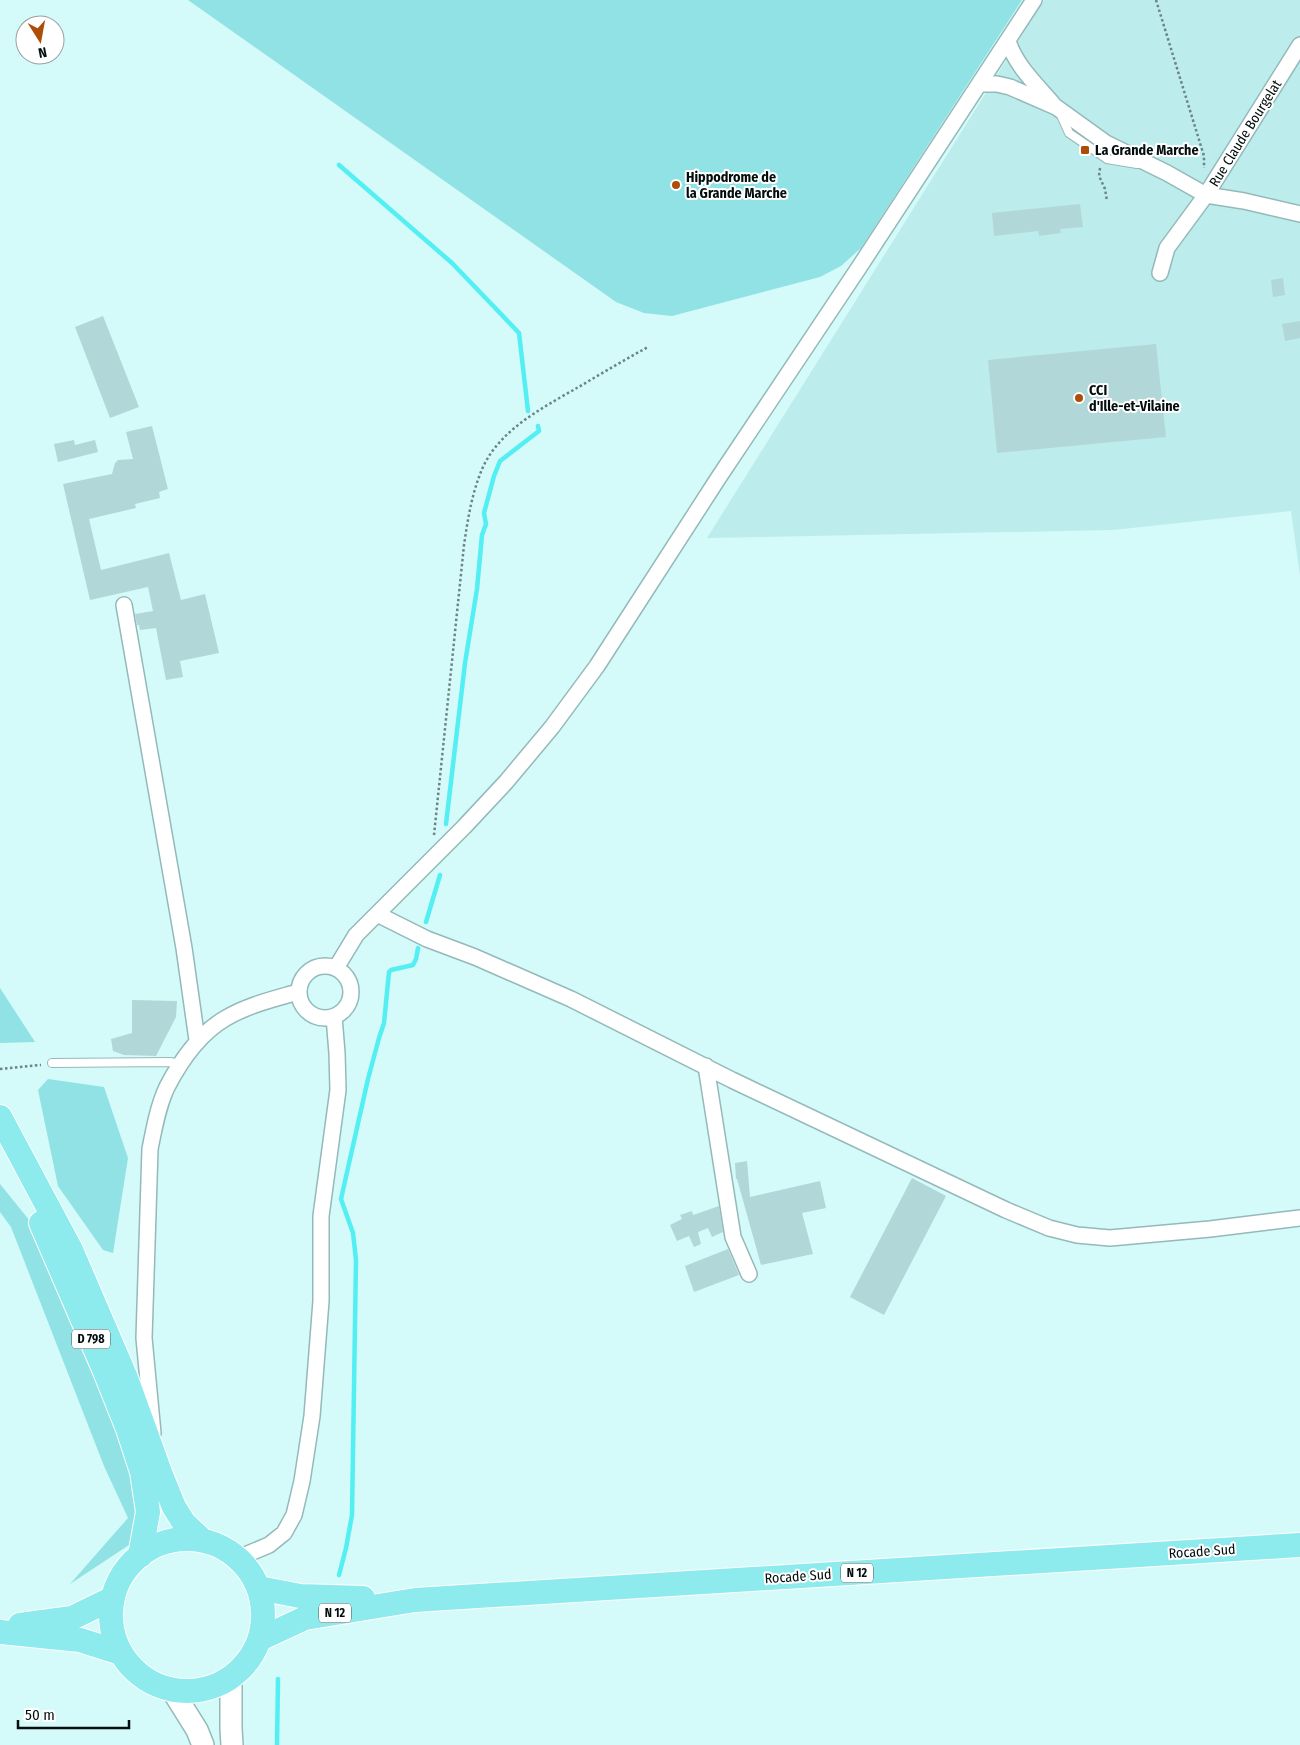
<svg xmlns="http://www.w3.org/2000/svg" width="1300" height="1745" viewBox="0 0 1300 1745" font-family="'Fira Sans Condensed',sans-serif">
<rect width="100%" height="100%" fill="#d4fafa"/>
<!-- built -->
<path fill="#bdecec" d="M1044 0H1300V576L1291 511 1113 530 707 538Z"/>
<!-- green -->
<path fill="#91e2e4" d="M188 0H1022L861 248 841 266 820 277 672 316 644 313 616 302Z
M0 988 35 1042 0 1043Z
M48 1079 104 1087 128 1158 113 1253 103 1250 58 1186 38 1090Z
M0 1184 34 1226 128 1453 143 1527 135 1541 70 1584 128 1518 104 1466 11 1227 0 1212Z"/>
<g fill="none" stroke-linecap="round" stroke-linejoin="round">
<!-- stream -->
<path stroke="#54eff3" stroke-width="4.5" d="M339 165 452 263 519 333 528 411
M446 824 465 663 477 589 482 535 486 524 484 513 494 476 500 461 539 431 538 426
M426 922 440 875
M339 1575 346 1548 352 1515 356 1260 353 1233 341 1199 368 1079 379 1038 384 1023 389 972 391 970 413 965 416 959 418 948
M277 1745 278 1679"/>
</g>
<!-- building -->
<path fill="#b2d7d8" d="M1080 204 1083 227 1060 229 1061 233 1039 236 1038 231 994 236 992 213Z
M1283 278 1285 295 1273 297 1271 280Z
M103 316 139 407 110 418 75 327Z
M1300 321V338L1285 341 1282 324Z
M1156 344 1166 437 997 453 988 360Z
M152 426 168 489 159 492 160 498 135 504 136 508 89 519 101 570 169 553 181 600 205 594 219 653 180 661 183 677 166 680 156 628 140 630 139 625H137L135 614 153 611 148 587 90 600 63 484 112 474 115 463 118 460 133 459 126 432Z
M74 440 75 445 95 440 98 452 58 462 54 444Z
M132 1000 177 1001 176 1017 156 1056 124 1055 113 1051 111 1039 132 1033Z
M747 1161 750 1197 820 1181 826 1208 802 1213 813 1254 761 1265 737 1179H736L735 1163Z
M912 1178 946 1196 884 1315 850 1297Z
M719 1206 723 1232 712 1237 708 1228 698 1232 701 1244 694 1247 689 1236 677 1241 670 1225 682 1219 680 1215 692 1211 693 1215Z
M728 1249 739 1275 694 1292 685 1266Z"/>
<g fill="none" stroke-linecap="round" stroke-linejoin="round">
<defs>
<path id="lane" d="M1060 113 1069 133 1107 159 1137 164
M52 1063 170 1062 181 1064"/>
<path id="street" d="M1008 41C1016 66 1036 84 1053 104
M979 84H997L1010 87 1056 107 1106 143 1167 173 1206 195 1244 201 1300 214
M1160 273 1167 248 1206 195 1300 45
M124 605 184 948 197 1040
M377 914 427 939 475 957 571 999 732 1080 1006 1210 1049 1228 1077 1235 1110 1238 1210 1229 1300 1218
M299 992a26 26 0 1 1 52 0a26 26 0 1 1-52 0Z
M336 968 356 935 464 827 506 782 552 727 597 666 719 477 858 269 1034 0
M706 1066 733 1237 749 1274
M153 1433 144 1338 150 1149C154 1129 158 1106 167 1087 181 1060 200 1033 226 1018 248 1005 274 999 298 992
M238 1558 269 1545 284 1533 294 1515 302 1481 312 1416 321 1301V1216L338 1090 337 1053 334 1017"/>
<path id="secondary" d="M231 1678V1729L232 1745
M172 1690 197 1730 203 1745"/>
<path id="primary" d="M0 1117 71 1250 126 1378 161 1475 174 1507 184 1523 202 1540
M41 1223 104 1369 128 1429 142 1472 148 1512 140 1556
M111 1615a76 76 0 1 1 152 0a76 76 0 1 1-152 0Z
M259 1588 300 1596 363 1598
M20 1625 72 1618 113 1598
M0 1632 80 1640 121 1653
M260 1639 305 1618 415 1600 1300 1545"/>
</defs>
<!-- lane casing -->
<use href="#lane" stroke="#94b9b9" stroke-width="10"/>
<!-- street casing -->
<use href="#street" stroke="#94b9b9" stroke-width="18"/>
<!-- secondary casing -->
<use href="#secondary" stroke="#94b9b9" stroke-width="24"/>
<!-- primary casing -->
<use href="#primary" stroke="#fff" stroke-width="26"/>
<!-- path -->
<path stroke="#6b8484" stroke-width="2.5" stroke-dasharray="2.5 2.5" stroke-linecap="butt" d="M1156 0 1204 156V168
M1100 168 1099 176 1105 189 1107 201
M434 835 464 545C468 518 472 492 483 467 501 428 546 406 582 385 604 372 626 359 648 347
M0 1069 41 1065"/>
<!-- lane -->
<use href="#lane" stroke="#fff" stroke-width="8"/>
<!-- street -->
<use href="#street" stroke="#fff" stroke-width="15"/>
<!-- secondary -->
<use href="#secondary" stroke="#fff" stroke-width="21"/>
<!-- primary -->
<use href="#primary" stroke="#8debed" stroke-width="24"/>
</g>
<!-- markers -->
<g fill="#ae4d08" stroke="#fff" stroke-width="2">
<rect x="1080" y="145" width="10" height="10" rx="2.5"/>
<circle cx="676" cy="185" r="5"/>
<circle cx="1079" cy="398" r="5"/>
</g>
<g text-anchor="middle" stroke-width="4" stroke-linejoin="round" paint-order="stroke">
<!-- shield labels -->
<g fill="#fff" stroke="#4f5656" stroke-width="1">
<rect x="72" y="1329.5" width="38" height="19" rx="4"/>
<rect x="841" y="1563.5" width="32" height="19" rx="4"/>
<rect x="319" y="1603.5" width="32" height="19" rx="4"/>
</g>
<g font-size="12" font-weight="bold" fill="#030e0e">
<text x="91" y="1343">D 798</text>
<text x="857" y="1577">N 12</text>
<text x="335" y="1617">N 12</text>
</g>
<!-- street labels -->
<g font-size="14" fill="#030e0e" stroke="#fff">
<text transform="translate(1245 133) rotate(-58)" y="5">Rue Claude Bourgelat</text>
<text transform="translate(1202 1551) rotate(-4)" y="5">Rocade Sud</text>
<text transform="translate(798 1576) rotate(-4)" y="5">Rocade Sud</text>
</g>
<!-- poi labels -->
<g font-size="14" font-weight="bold" fill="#030e0e" stroke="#fff" text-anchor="start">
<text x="1095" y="155">La Grande Marche</text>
<text x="686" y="182">Hippodrome de<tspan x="686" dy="16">la Grande Marche</tspan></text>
<text x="1089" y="395">CCI<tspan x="1089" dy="16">d'Ille-et-Vilaine</tspan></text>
</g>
</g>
<!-- north arrow -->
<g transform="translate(40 40) rotate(169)"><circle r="24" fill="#ffffff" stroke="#9a9f9f"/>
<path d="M0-4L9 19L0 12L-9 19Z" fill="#ae4d08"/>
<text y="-8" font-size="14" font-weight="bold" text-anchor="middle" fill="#030e0e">N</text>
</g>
<!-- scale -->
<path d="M18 1720v8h111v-8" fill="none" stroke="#030e0e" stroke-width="2.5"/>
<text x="25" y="1720" font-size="15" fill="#030e0e" stroke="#ffffff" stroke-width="4" paint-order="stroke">50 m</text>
</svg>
